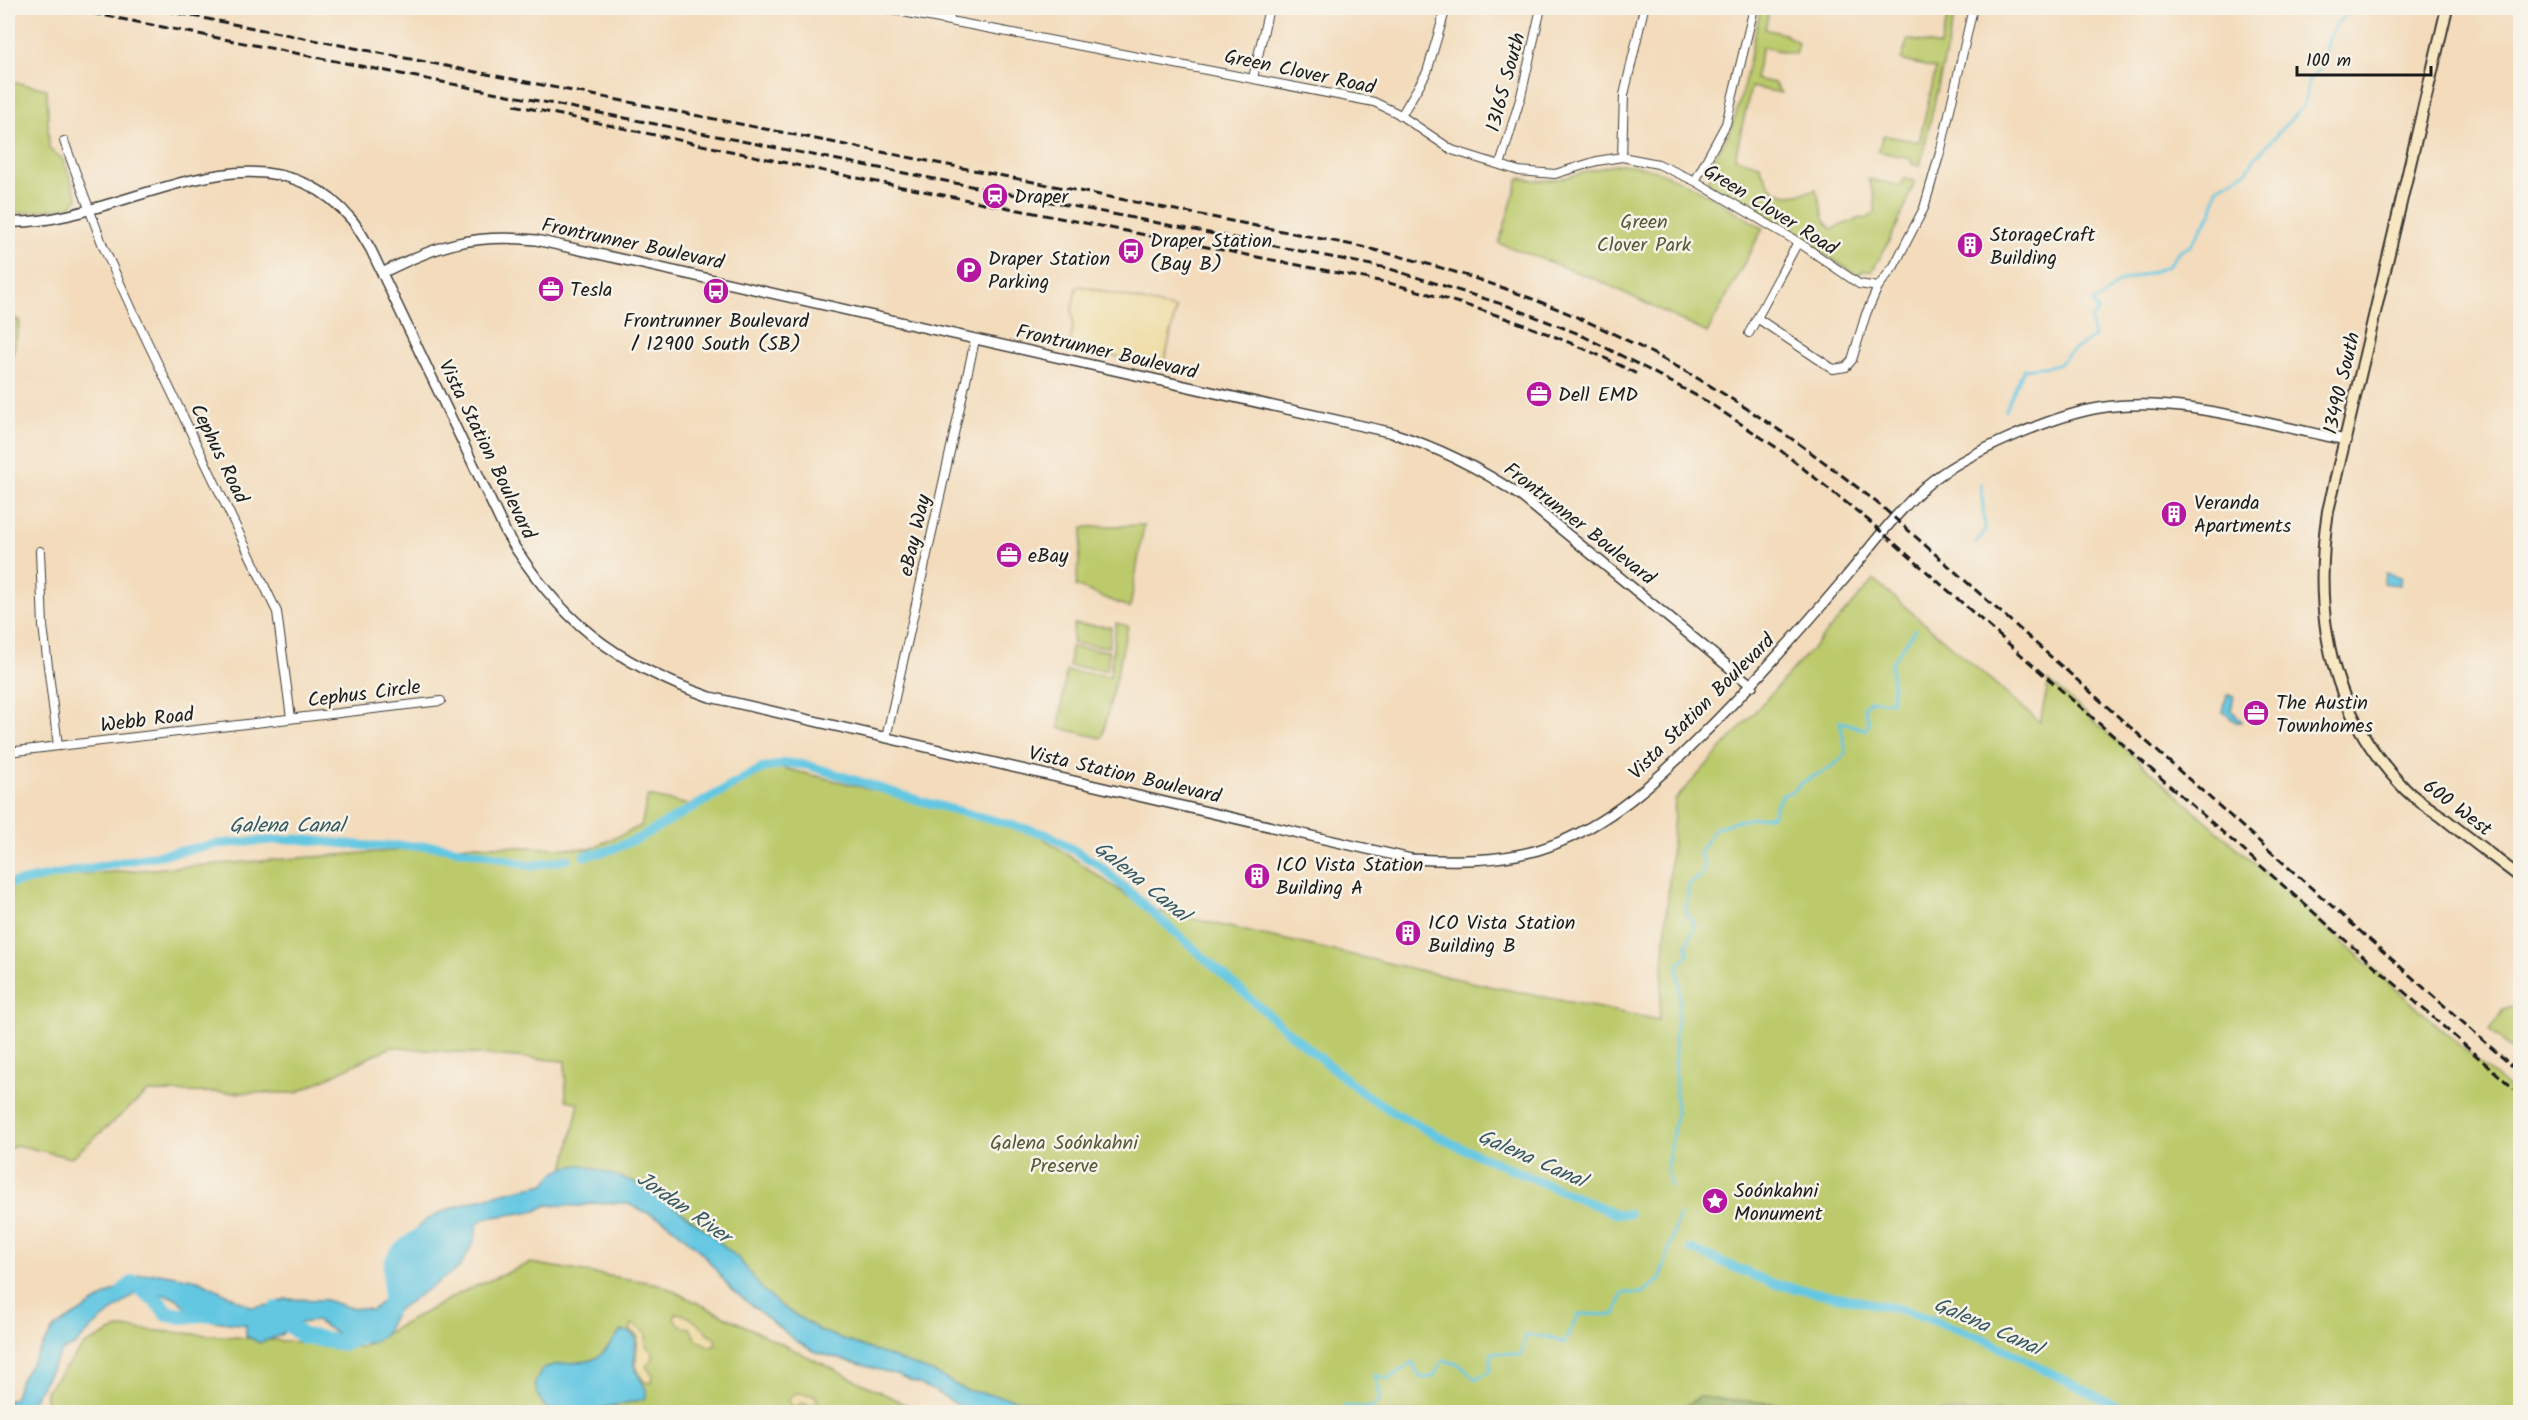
<svg xmlns="http://www.w3.org/2000/svg" width="2528" height="1420" viewBox="0 0 2528 1420" font-family="Kalam,sans-serif">
<rect width="100%" height="100%" fill="#f7f3e8"/>
<filter id="ink" filterUnits="userSpaceOnUse"><feTurbulence type="fractalNoise" baseFrequency=".0167" numOctaves="2"/><feDisplacementMap in="SourceGraphic" scale="12" xChannelSelector="R" yChannelSelector="G"/><feConvolveMatrix kernelMatrix="1 2 1 2 8 2 1 2 1" color-interpolation-filters="sRGB"/></filter>
<filter id="wash" filterUnits="userSpaceOnUse"><feTurbulence type="fractalNoise" baseFrequency=".008" numOctaves="4" result="noise"/><feDisplacementMap in="SourceGraphic" scale="24" xChannelSelector="R" yChannelSelector="G"/><feGaussianBlur stdDeviation="1.35" result="paint"/><feColorMatrix in="noise" values="0 0 0 0 0 0 0 0 0 0 0 0 0 0 0 0 0 1.4 0 .05"/><feComposite in="paint" operator="in"/></filter>
<g filter="url(#wash)">
<rect width="100%" height="100%" fill="#f3dbbb"/>
<!-- green -->
<path fill="#bcca6c" stroke="#6c7344" stroke-width="1.5" d="M1761 8H1770L1765 29 1784 34 1798 42 1795 54 1762 47 1755 79 1774 83 1781 93 1751 87 1735 158 1760 165C1760 172 1763 172 1766 178 1777 201 1796 196 1816 189L1825 221 1831 229 1861 218 1866 219 1875 213V197L1868 179 1901 186 1904 178 1915 181C1904 213 1890 242 1872 271H1863L1858 276 1787 229 1709 184C1705 162 1725 146 1732 125 1746 88 1751 46 1761 8Z
M1950 8H1956L1920 166 1912 164 1911 159 1878 151 1883 135 1919 142 1936 69 1901 60 1908 39 1940 46Z
M8 81 47 89 49 149 63 159 78 198 70 207 11 214 8 277Z
M1620 164C1673 167 1719 203 1763 228L1707 333 1600 281 1499 243 1519 178C1559 187 1583 169 1620 164Z
M8 315 20 321 8 374Z
M1144 525 1130 608 1076 586 1083 527Z
M1874 580 2040 722 2049 681 2520 1099V1412H1042L974 1398 808 1330 653 1201 564 1170 579 1103 566 1100 565 1061 391 1047 296 1093 148 1092 71 1158 17 1145 8 1149V880L470 845 590 849 641 826 648 796 689 805 775 766 1029 828 1145 908 1489 986 1659 1020 1675 800Z
M1116 623 1128 626 1102 738 1059 728 1066 671 1110 676Z
M1074 624 1111 627 1109 647 1072 643Z
M1071 647 1109 651 1107 670 1069 666Z
M2520 1000V1057L2490 1030 2503 1010 2516 1006Z
M530 1263 659 1284 921 1412H46V1391L84 1345 119 1328 361 1347 462 1292Z"/>
<!-- forest -->
<path fill="#95ae60" stroke="#58653e" stroke-width="1.5" d="M1700 1397 1806 1406 1811 1412H1676Z"/>
<!-- sand -->
<path fill="#eeda9e" stroke="#857b5d" stroke-width="1.5" d="M1081 286 1176 309 1165 361 1162 367 1070 346 1073 323 1072 310 1076 288Z
M676 1313C692 1314 703 1330 715 1339L716 1345 710 1347 696 1339 690 1328 683 1327 674 1319Z
M633 1324 646 1333V1346L653 1353V1359L646 1366 653 1376 650 1383 645 1382C631 1367 637 1355 638 1337L630 1329Z
M796 1393 814 1395 818 1400 812 1405 801 1403 794 1408 788 1400Z"/>
<!-- water -->
<path fill="#64c7e2" stroke="#40727f" stroke-width="1.5" d="M2386 573 2401 577 2399 585 2383 583Z
M2227 695 2234 696 2231 710 2242 722H2236L2223 712Z
M583 1165 632 1181 661 1197 706 1230 740 1260 762 1289 779 1305 821 1331 937 1374 965 1390 1047 1405 1064 1412H969L935 1391 898 1375 815 1352 796 1341 730 1288 703 1254 682 1235 665 1221 626 1203H594L580 1206 547 1205 536 1211 486 1218 477 1224 475 1239 460 1267 396 1311 384 1336 370 1343 347 1340 317 1321 290 1324 281 1335 260 1343 246 1336V1325L199 1319 176 1298 141 1289 94 1326 74 1346 62 1351 26 1412H8V1400L14 1399 20 1381 54 1328 139 1275 159 1273 198 1280 252 1307 272 1305 285 1299 326 1300 347 1307 372 1310C402 1286 383 1279 397 1259 405 1248 411 1235 420 1225 441 1205 515 1190 545 1184 555 1168 565 1166 583 1165Z
M621 1331 630 1332 636 1338 634 1367 647 1391 645 1399 583 1412H553L545 1407 538 1396 535 1383 542 1369C560 1360 582 1365 594 1359 607 1353 612 1340 621 1331Z"/>
<g fill="none" stroke-linecap="round" stroke-linejoin="round">
<!-- stream -->
<path stroke="#64c7e2" stroke-width="3" d="M2005 410 2024 369 2058 365 2068 354 2094 337 2090 320 2098 312 2093 302 2102 298 2119 282 2167 267 2179 251 2190 246 2208 219 2213 210 2217 188 2247 171 2256 157 2304 105 2309 80 2325 64 2328 40 2335 26 2353 8
M1976 543 1985 531 1981 484
M1671 1186 1667 1169 1676 1113 1675 1034 1680 996 1678 965 1689 954 1686 946 1695 926 1686 912 1689 884 1701 876 1705 865 1699 853 1714 829 1736 821 1773 815 1775 807 1782 795C1793 793 1794 789 1802 783 1821 770 1831 773 1846 752L1840 721 1866 730 1869 722 1864 706 1872 700 1891 702 1893 688 1891 664 1915 629
M1339 1412 1345 1406 1372 1408 1381 1398 1375 1375 1388 1379 1412 1363 1421 1378 1433 1377 1443 1360 1460 1365 1475 1379 1489 1372 1492 1352 1521 1355 1526 1335 1549 1337 1564 1343 1579 1314 1615 1315 1623 1293H1642L1660 1280 1679 1215"/>
<!-- canal -->
<path stroke="#64c7e2" stroke-width="9" d="M584 856 607 851 637 839 761 769 786 763 807 765 921 801 1049 835 1099 865 1286 1030 1363 1093 1395 1113 1455 1145 1616 1214H1629
M8 884 217 844 274 840 297 839 369 846H436L490 855 530 866 568 859
M1691 1249 1774 1284 1904 1310 1982 1338 2128 1412"/>
<!-- river -->
<path stroke="#64c7e2" stroke-width="16" d="M124 1291 134 1283 154 1298 168 1314 181 1316 215 1313
M276 1309 286 1323 303 1336 344 1343 370 1332
M389 1309C396 1262 377 1262 426 1232"/>
</g>
</g>
<g filter="url(#ink)">
<g fill="none" stroke-linecap="round" stroke-linejoin="round">
<defs>
<path id="minor" d="M882 8 1374 102 1397 113 1452 150 1519 171 1555 174 1597 161 1622 157 1658 164 1695 181 1798 242 1859 284 1878 287
M949 19 952 8
M1253 78 1269 8
M1401 116 1427 72 1446 8
M64 141 103 246 135 316 277 612 291 718
M1622 157 1624 95 1644 8
M1500 165 1521 96 1541 8
M1695 181 1726 124 1754 8
M1757 318 1833 369 1846 367 1852 360 1866 314 1878 287 1894 266 1924 208 1941 149 1973 8
M1749 333 1798 242
M40 551 43 626 58 746
M886 738 975 340
M8 752 441 701"/>
<path id="tertiary" d="M8 222C118 227 260 109 352 220 359 229 365 240 371 250L506 533C559 621 614 663 710 697L1411 859C1453 861 1496 862 1538 850 1599 831 1648 789 1692 745 1747 691 1797 635 1846 577 1872 546 1897 511 1927 485 1963 454 2052 416 2099 408 2182 395 2265 425 2346 440
M384 272C438 245 474 233 536 240L1389 432C1438 447 1480 468 1522 497L1752 686"/>
<path id="secondary" d="M2447 8 2328 511C2312 614 2329 711 2405 789 2415 799 2429 808 2441 816 2467 837 2494 857 2520 877"/>
</defs>
<!-- minor casing -->
<use href="#minor" stroke="#3c3934" stroke-width="10"/>
<!-- tertiary casing -->
<use href="#tertiary" stroke="#3c3934" stroke-width="12"/>
<!-- secondary casing -->
<use href="#secondary" stroke="#3c3934" stroke-width="14"/>
<!-- minor -->
<use href="#minor" stroke="#fff" stroke-width="8"/>
<!-- tertiary -->
<use href="#tertiary" stroke="#fff" stroke-width="9"/>
<!-- secondary -->
<use href="#secondary" stroke="#f7e8c3" stroke-width="10"/>
<!-- rail -->
<path stroke="#1c1c1c" stroke-width="3" stroke-dasharray="9 4.5" stroke-linecap="butt" d="M47 8 73 14
M66 8 1387 268 1508 306 1579 334 1647 369 1708 402 1780 450 1868 520 2520 1094
M152 8 1353 245C1561 292 1715 373 1881 506L2520 1073
M514 105 857 178 1389 283C1475 306 1558 333 1637 374"/>
</g>
</g>
<!-- icons -->
<defs>
<symbol id="station-disc" viewBox="-11 -11 22 22"><circle r="9.5" fill="#b5179e" stroke="#f7f3e8"/><path d="M-3-6H3Q5-6 5-4V2Q5 4 3 4L4.5 6H3L1.5 4h-3L-3 6H-4.5L-3 4Q-5 4-5 2V-4Q-5-6-3-6ZM-3.5-4v3h7v-3ZM-3.5 1v1.5H-2V1ZM2 1v1.5H3.5V1Z" fill="#fff"/></symbol>
<symbol id="building-disc" viewBox="-11 -11 22 22"><circle r="9.5" fill="#b5179e" stroke="#f7f3e8"/><path d="M-4-6H4V6H1V3H-1V6H-4ZM-2.5-4.3h1.7v1.8h-1.7ZM.8-4.3h1.7v1.8H.8ZM-2.5-1h1.7V.8h-1.7ZM.8-1h1.7V.8H.8Z" fill="#fff"/></symbol>
<symbol id="bus-disc" viewBox="-11 -11 22 22"><circle r="9.5" fill="#b5179e" stroke="#f7f3e8"/><path d="M-5-6H5V4H4V6H2V4H-2V6H-4V4H-5ZM-3.5-4V0h7V-4ZM-3.5 1.2v1.5H-2V1.2ZM2 1.2v1.5H3.5V1.2Z" fill="#fff"/></symbol>
<symbol id="parking-disc" viewBox="-11 -11 22 22"><circle r="9.5" fill="#b5179e" stroke="#f7f3e8"/><path d="M-3.5-5.5H1a3.5 3.5 0 0 1 0 7H-1V5.5H-3.5ZM-1-3.4V-.6H.8a1.4 1.4 0 0 0 0-2.8Z" fill="#fff"/></symbol>
<symbol id="office-disc" viewBox="-11 -11 22 22"><circle r="9.5" fill="#b5179e" stroke="#f7f3e8"/><path d="M-6-3h4V-5.5h4V-3h4V5H-6ZM-1-4.5V-3h2v-1.5ZM-6 0V1H6V0Z" fill="#fff"/></symbol>
<symbol id="sight-disc" viewBox="-11 -11 22 22"><circle r="9.5" fill="#b5179e" stroke="#f7f3e8"/><path d="M0-6L1.8-2.2L6-1.7L2.9 1.2L3.7 5.4L0 3.3L-3.7 5.4L-2.9 1.2L-6-1.7L-1.8-2.2Z" fill="#fff"/></symbol>
</defs>
<g fill-rule="evenodd">
<use href="#station-disc" x="980" y="181" width="30" height="30"/>
<use href="#building-disc" x="1955" y="230" width="30" height="30"/>
<use href="#bus-disc" x="1116" y="236" width="30" height="30"/>
<use href="#parking-disc" x="954" y="255" width="30" height="30"/>
<use href="#office-disc" x="536" y="274" width="30" height="30"/>
<use href="#bus-disc" x="701" y="276" width="30" height="30"/>
<use href="#office-disc" x="1524" y="379" width="30" height="30"/>
<use href="#building-disc" x="2159" y="499" width="30" height="30"/>
<use href="#office-disc" x="994" y="540" width="30" height="30"/>
<use href="#office-disc" x="2241" y="698" width="30" height="30"/>
<use href="#building-disc" x="1242" y="861" width="30" height="30"/>
<use href="#building-disc" x="1393" y="918" width="30" height="30"/>
<use href="#sight-disc" x="1700" y="1186" width="30" height="30"/>
</g>
<g text-anchor="middle" stroke-width="5" stroke-linejoin="round" paint-order="stroke">
<!-- street labels -->
<g font-size="20" fill="#1c1c1c" stroke="#f7f3e8">
<text transform="translate(1300 71) rotate(12)" y="7">Green Clover Road</text>
<text transform="translate(1505 82) rotate(-75)" y="7">13165 South</text>
<text transform="translate(1771 209) rotate(32)" y="7">Green Clover Road</text>
<text transform="translate(633 243) rotate(12)" y="7">Frontrunner Boulevard</text>
<text transform="translate(1107 351) rotate(13)" y="7">Frontrunner Boulevard</text>
<text transform="translate(2341 383) rotate(-77)" y="7">13490 South</text>
<text transform="translate(488 449) rotate(64)" y="7">Vista Station Boulevard</text>
<text transform="translate(220 453) rotate(64)" y="7">Cephus Road</text>
<text transform="translate(1580 523) rotate(38)" y="7">Frontrunner Boulevard</text>
<text transform="translate(914 535) rotate(-77)" y="7">eBay Way</text>
<text transform="translate(364 693) rotate(-7)" y="7">Cephus Circle</text>
<text transform="translate(1701 706) rotate(-45)" y="7">Vista Station Boulevard</text>
<text transform="translate(147 719) rotate(-7)" y="7">Webb Road</text>
<text transform="translate(1125 774) rotate(13)" y="7">Vista Station Boulevard</text>
<text transform="translate(2458 807) rotate(37)" y="7">600 West</text>
</g>
<!-- poi labels -->
<g font-size="20" fill="#1c1c1c" stroke="#f7f3e8" text-anchor="start">
<text x="1014" y="203">Draper</text>
<text x="1990" y="241">StorageCraft<tspan x="1990" dy="23">Building</tspan></text>
<text x="1150" y="247">Draper Station<tspan x="1150" dy="23">(Bay B)</tspan></text>
<text x="988" y="265">Draper Station<tspan x="988" dy="23">Parking</tspan></text>
<text x="570" y="296">Tesla</text>
<text x="716" y="327" text-anchor="middle">Frontrunner Boulevard<tspan x="716" dy="23">/ 12900 South (SB)</tspan></text>
<text x="1558" y="401">Dell EMD</text>
<text x="2194" y="509">Veranda<tspan x="2194" dy="23">Apartments</tspan></text>
<text x="1028" y="562">eBay</text>
<text x="2276" y="709">The Austin<tspan x="2276" dy="23">Townhomes</tspan></text>
<text x="1276" y="871">ICO Vista Station<tspan x="1276" dy="23">Building A</tspan></text>
<text x="1428" y="929">ICO Vista Station<tspan x="1428" dy="23">Building B</tspan></text>
<text x="1734" y="1197">Soónkahni<tspan x="1734" dy="23">Monument</tspan></text>
</g>
<!-- park labels -->
<g font-size="20" fill="#545938" stroke="#f7f3e8">
<text x="1644" y="228">Green<tspan x="1644" dy="23">Clover Park</tspan></text>
<text x="1064" y="1149">Galena Soónkahni<tspan x="1064" dy="23">Preserve</tspan></text>
</g>
<!-- water labels -->
<g font-size="21" font-style="italic" fill="#355861" stroke="#f7f3e8">
<text x="287" y="832">Galena Canal</text>
<text transform="translate(1142 881) rotate(39)" y="7">Galena Canal</text>
<text transform="translate(1532 1158) rotate(24)" y="7">Galena Canal</text>
<text transform="translate(684 1207) rotate(35)" y="7">Jordan River</text>
<text transform="translate(1988 1326) rotate(24)" y="7">Galena Canal</text>
</g>
</g>
<!-- margin -->
<rect width="2528" height="1420" fill="none" stroke="#f7f3e8" stroke-width="30"/>
<!-- scale -->
<path d="M2297 66v9h134v-9" fill="none" stroke="#1c1c1c" stroke-width="3"/>
<text x="2306" y="66" font-size="18" fill="#1c1c1c" stroke="#f7f3e8" stroke-width="4.5" paint-order="stroke">100 m</text>
</svg>
